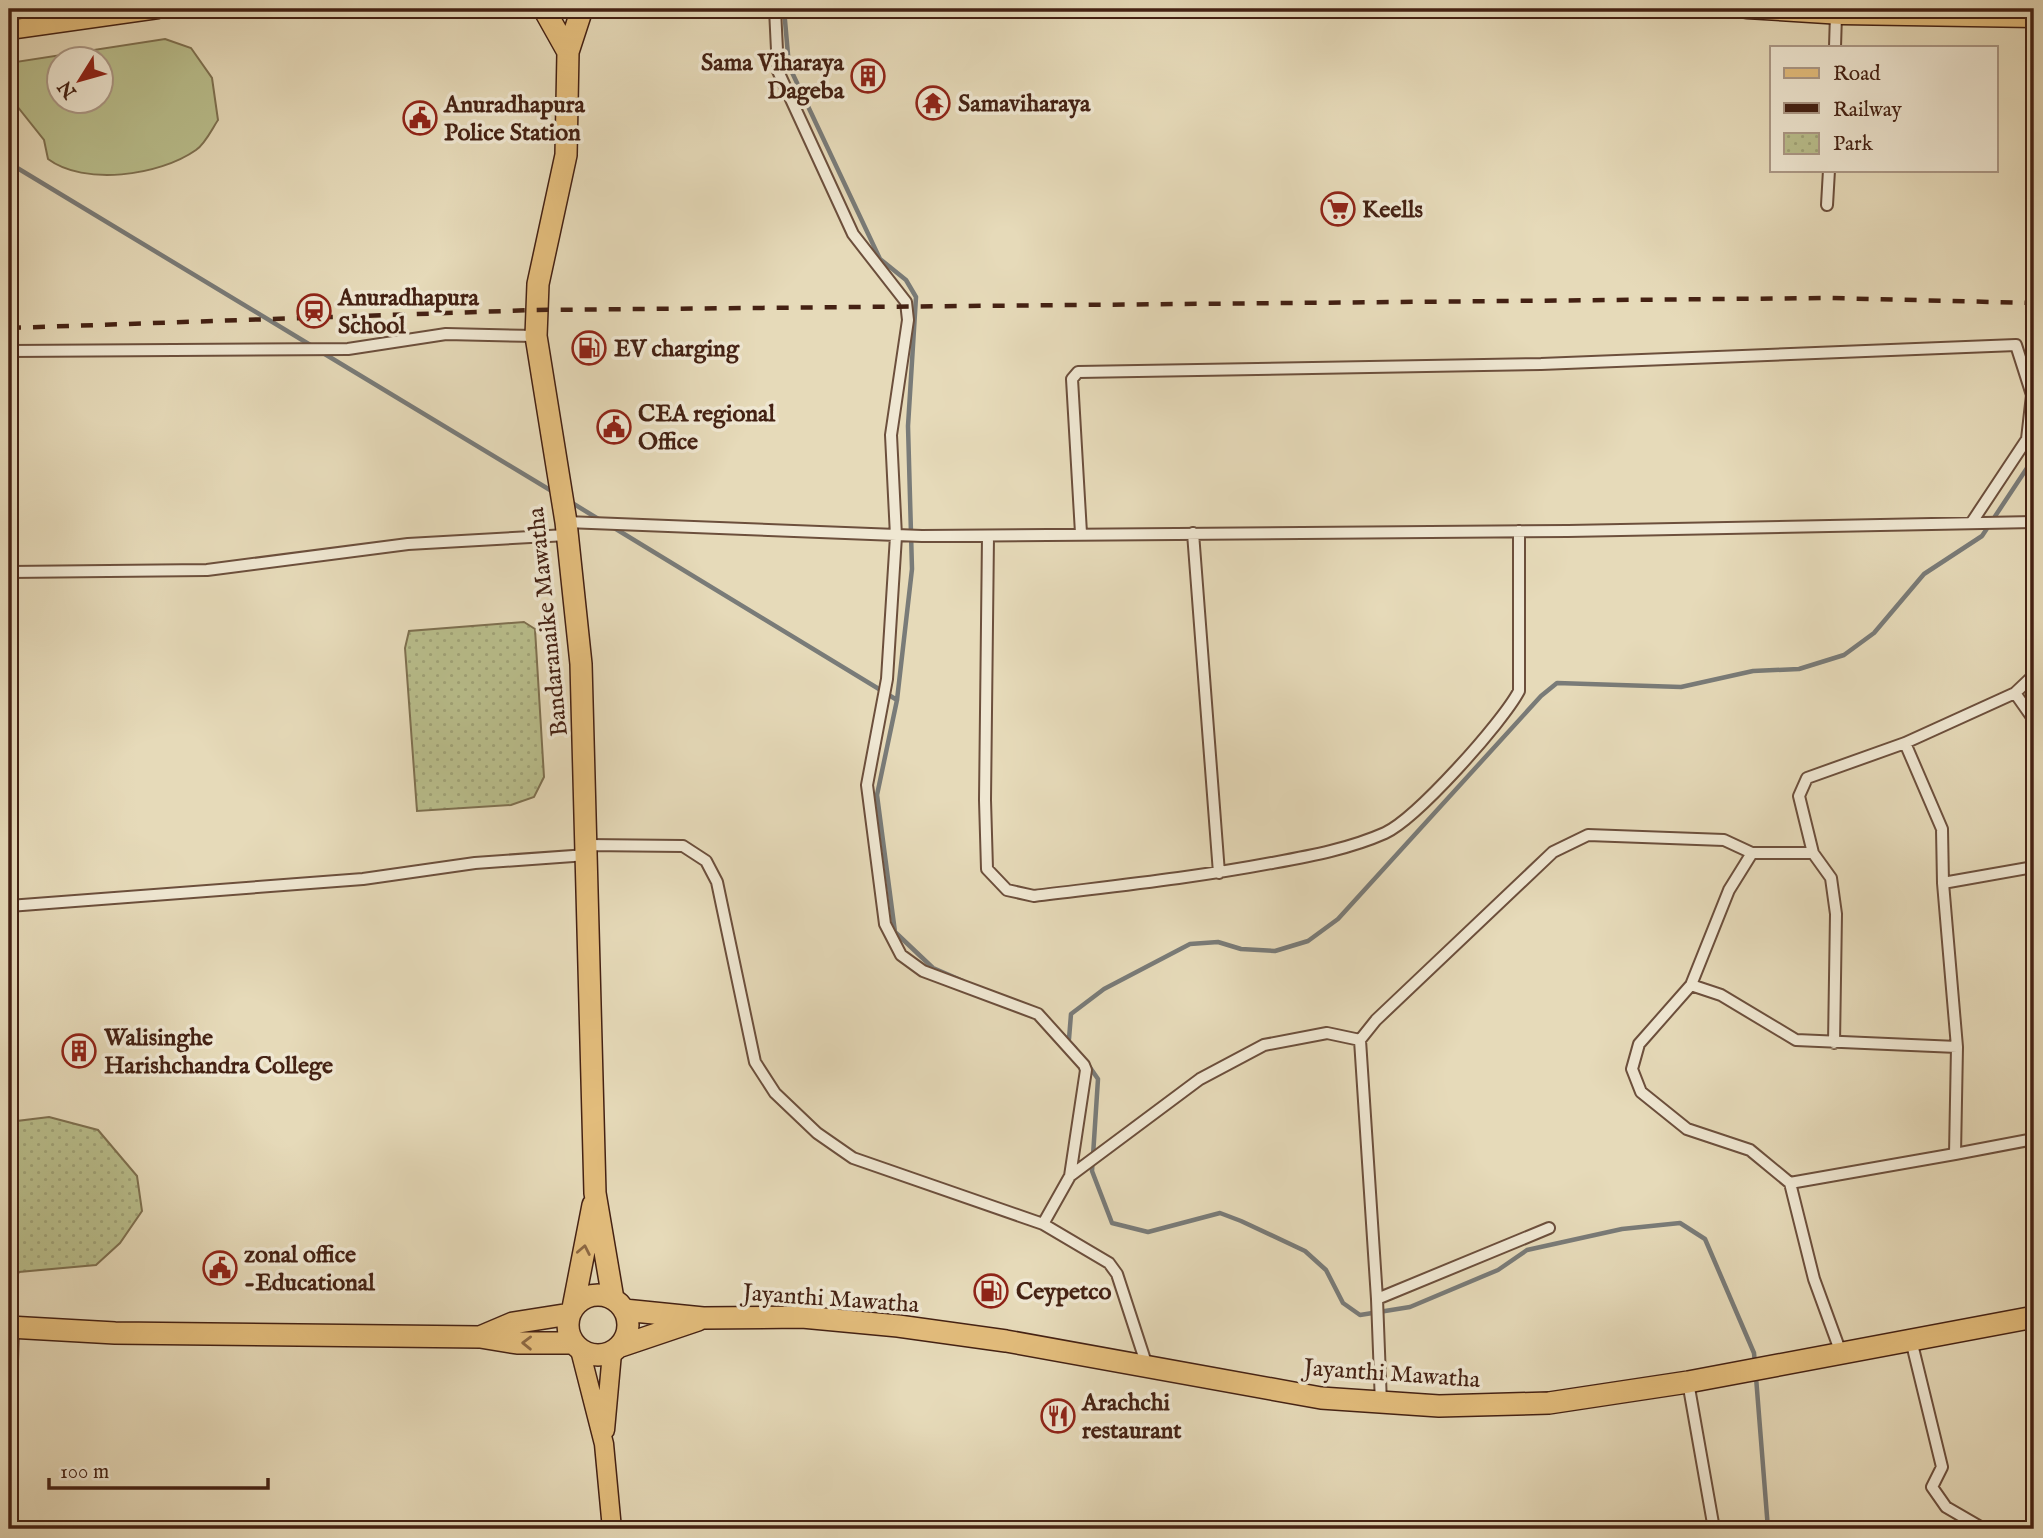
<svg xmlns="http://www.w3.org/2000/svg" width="2043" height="1538" viewBox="0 0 2043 1538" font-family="'IM FELL English',serif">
<defs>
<pattern id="park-dots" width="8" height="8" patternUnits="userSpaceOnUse" patternTransform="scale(1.75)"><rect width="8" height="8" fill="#b9be8c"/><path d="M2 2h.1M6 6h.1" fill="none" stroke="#a0a378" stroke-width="1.8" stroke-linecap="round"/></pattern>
</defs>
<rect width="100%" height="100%" fill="#e6dab9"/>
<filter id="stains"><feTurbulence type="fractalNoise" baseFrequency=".00286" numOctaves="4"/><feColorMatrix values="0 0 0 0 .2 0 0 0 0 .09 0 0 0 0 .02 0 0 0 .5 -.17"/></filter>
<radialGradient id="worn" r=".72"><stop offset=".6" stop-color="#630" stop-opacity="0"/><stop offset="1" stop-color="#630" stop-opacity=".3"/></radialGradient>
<!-- grass -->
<path fill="#b9be8c" stroke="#7e7050" stroke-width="2" fill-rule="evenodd" d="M165 39 191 48 212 78 218 120C212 129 205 144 196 150 159 176 84 186 48 159L44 140 9 96V63ZM60 60H102V102H60Z"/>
<!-- park -->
<path fill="url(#park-dots)" stroke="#7e7050" stroke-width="2" d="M524 622 535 629 544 777 534 797 511 805 417 811 405 648 409 631Z
M49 1117 98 1130 137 1176 142 1211 120 1243 96 1265 19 1272 9 1291V1122Z"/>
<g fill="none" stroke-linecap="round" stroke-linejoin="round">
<!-- stream -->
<path stroke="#797b78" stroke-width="4.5" d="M784 9 789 66 880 259 906 280 916 297 908 426 912 569 897 700 877 795 895 932 933 968 963 981
M25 19 83 9
M9 163 312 346
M323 353 555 493
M569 501 600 520
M611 526 897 700
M1062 1034 1075 1048
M1069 1039 1071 1014 1104 989 1190 944 1218 942 1241 949 1275 951 1308 941 1338 919 1541 696 1557 683 1681 687 1753 671 1799 669 1844 655 1874 633 1924 574 1982 536 2029 465 2034 461
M1089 1066 1098 1079 1092 1171 1112 1223 1148 1232 1220 1213 1241 1221 1305 1251 1326 1270 1343 1303 1360 1315 1410 1307 1498 1270 1527 1250 1622 1229 1680 1223 1705 1239 1754 1353 1755 1364
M1756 1377 1768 1529"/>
<defs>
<path id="street" d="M775 9 778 71 853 234 906 302 908 320 891 435 896 536 887 679 867 785 885 924 901 955 923 971 1038 1014 1084 1065 1086 1070 1070 1176
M1835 47 1836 14
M1827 205 1829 170
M9 351 348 349 446 334 536 336
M566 522 922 536 1568 531 2034 522
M1081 533 1072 379 1078 372 1541 364 2016 345 2032 395 2027 439 1972 522
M1193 533 1219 873
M988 536 985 800 987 869 1007 890 1034 896C1114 886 1193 878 1272 863 1310 856 1349 849 1385 833 1417 818 1502 723 1519 691V531
M9 572 207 570 408 544 567 535
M2015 693 2034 720
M587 845 683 846 706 861 717 882 755 1062 775 1093 817 1133 853 1158 1043 1224 1109 1263 1117 1274 1147 1366
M1752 853 1729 890 1691 985 1639 1044 1632 1069 1641 1092 1687 1129 1750 1150 1790 1183 1814 1279 1841 1353
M1813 853 1831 878 1836 914 1834 1043
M1943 883 2034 867
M9 906 363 879 475 863 587 855
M1691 985 1721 995 1796 1040 1957 1047
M1360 1040 1376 1020 1553 852 1588 835 1724 840 1752 853H1813L1799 796 1807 778 1905 743 2015 693 2034 675
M1955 1154 2034 1139
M1790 1183 1955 1154 1957 1047 1943 883 1942 829 1905 743
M1043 1224 1070 1176 1200 1079 1264 1045 1327 1033 1360 1040 1377 1299 1381 1404
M1377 1299 1549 1228
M1911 1340 1942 1467 1932 1487 1946 1507 1984 1529
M1688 1382 1714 1529
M9 1462 13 1327"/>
<path id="primary" d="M1747 9 1842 15 2034 18
M9 30 158 9
M580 1350 604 1444 612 1529
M605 1430 612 1353"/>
<path id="highway" d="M582 9 568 52 566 155 538 284 536 336 566 522 581 664 595 1193 613 1299
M545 11 568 52
M568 1325a30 30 0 1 1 60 0a30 30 0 1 1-60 0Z
M573 1308 593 1205
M624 1310 703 1318 802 1317 898 1326 1006 1341 1321 1398 1439 1406 1549 1403 1688 1382 2034 1317
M9 1327 115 1333 480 1337 517 1343H574
M480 1337 513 1323 570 1314
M621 1346 698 1320"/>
</defs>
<!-- street casing -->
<use href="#street" stroke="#6c4f3c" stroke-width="14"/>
<!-- primary casing -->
<use href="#primary" stroke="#442113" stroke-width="21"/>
<!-- highway casing -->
<use href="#highway" stroke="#442113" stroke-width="24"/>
<!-- street -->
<use href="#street" stroke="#efe7d2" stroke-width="10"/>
<!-- primary -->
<use href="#primary" stroke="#e3bd7c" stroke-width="18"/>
<!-- highway -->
<use href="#highway" stroke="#e3bd7c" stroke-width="21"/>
<!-- rail -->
<path stroke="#442113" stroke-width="4.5" stroke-dasharray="12 12" stroke-linecap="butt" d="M9 328 535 310 1830 298 2034 303"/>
</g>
<!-- one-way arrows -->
<defs><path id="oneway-chevron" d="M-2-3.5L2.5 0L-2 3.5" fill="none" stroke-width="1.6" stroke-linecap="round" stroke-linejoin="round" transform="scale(1.75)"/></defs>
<g stroke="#8c6742">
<use href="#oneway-chevron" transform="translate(584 1250) rotate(-79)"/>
<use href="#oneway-chevron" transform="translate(527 1343) rotate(-179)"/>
</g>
<!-- icons -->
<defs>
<symbol id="building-ring" viewBox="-11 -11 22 22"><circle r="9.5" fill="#efe7d2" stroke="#8f2418" stroke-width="1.5"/><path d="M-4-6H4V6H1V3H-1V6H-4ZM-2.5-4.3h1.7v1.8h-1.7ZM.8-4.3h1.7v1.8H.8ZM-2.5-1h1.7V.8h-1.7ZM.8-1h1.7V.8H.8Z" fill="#8f2418"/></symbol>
<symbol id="temple-ring" viewBox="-11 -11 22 22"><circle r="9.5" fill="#efe7d2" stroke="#8f2418" stroke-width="1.5"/><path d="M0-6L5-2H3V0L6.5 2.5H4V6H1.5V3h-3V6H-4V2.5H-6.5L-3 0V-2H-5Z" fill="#8f2418"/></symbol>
<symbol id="civic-ring" viewBox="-11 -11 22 22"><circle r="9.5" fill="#efe7d2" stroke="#8f2418" stroke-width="1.5"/><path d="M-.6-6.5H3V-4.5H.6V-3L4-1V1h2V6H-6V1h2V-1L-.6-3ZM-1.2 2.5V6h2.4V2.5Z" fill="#8f2418"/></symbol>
<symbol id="supermarket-ring" viewBox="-11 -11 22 22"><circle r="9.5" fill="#efe7d2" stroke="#8f2418" stroke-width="1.5"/><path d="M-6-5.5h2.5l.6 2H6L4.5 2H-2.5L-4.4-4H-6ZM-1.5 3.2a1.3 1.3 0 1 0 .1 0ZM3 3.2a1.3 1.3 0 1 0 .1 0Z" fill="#8f2418"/></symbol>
<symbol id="station-ring" viewBox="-11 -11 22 22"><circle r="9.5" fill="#efe7d2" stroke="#8f2418" stroke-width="1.5"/><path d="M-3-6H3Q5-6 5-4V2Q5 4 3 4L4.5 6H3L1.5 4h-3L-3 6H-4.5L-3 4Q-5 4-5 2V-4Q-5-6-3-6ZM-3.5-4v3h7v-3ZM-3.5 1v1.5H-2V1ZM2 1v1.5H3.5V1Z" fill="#8f2418"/></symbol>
<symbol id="fuel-ring" viewBox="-11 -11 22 22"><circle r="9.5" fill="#efe7d2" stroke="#8f2418" stroke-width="1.5"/><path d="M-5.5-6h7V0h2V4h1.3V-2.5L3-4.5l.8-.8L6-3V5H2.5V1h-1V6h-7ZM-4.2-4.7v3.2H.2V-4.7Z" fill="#8f2418"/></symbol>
<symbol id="restaurant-ring" viewBox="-11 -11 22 22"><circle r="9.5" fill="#efe7d2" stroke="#8f2418" stroke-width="1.5"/><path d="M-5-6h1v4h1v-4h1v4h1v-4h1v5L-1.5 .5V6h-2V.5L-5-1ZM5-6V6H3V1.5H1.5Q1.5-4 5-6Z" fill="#8f2418"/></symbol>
</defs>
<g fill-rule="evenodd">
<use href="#building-ring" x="849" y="57" width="38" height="38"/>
<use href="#temple-ring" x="914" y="84" width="38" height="38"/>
<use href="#civic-ring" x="401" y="99" width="38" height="38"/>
<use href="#supermarket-ring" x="1319" y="190" width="38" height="38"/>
<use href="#station-ring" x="295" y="292" width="38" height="38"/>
<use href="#fuel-ring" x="570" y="329" width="38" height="38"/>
<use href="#civic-ring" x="595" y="408" width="38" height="38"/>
<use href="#building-ring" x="60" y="1032" width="38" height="38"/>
<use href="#civic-ring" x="201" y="1249" width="38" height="38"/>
<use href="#fuel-ring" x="972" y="1272" width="38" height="38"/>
<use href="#restaurant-ring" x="1039" y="1397" width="38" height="38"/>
</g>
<g text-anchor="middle" stroke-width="7" stroke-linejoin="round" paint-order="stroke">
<!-- poi labels -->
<g font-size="24" font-weight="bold" fill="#442113" stroke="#efe7d2" text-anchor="start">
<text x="844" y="70" text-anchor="end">Sama Viharaya<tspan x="844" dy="28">Dageba</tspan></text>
<text x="958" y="111">Samaviharaya</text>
<text x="444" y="112">Anuradhapura<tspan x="444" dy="28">Police Station</tspan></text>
<text x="1362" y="217">Keells</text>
<text x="338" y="305">Anuradhapura<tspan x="338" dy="28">School</tspan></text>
<text x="614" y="356">EV charging</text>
<text x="638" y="421">CEA regional<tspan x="638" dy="28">Office</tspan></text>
<text x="104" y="1045">Walisinghe<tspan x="104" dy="28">Harishchandra College</tspan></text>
<text x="244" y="1262">zonal office<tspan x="244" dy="28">-Educational</tspan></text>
<text x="1016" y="1299">Ceypetco</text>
<text x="1082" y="1410">Arachchi<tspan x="1082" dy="28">restaurant</tspan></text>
</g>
<!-- street labels -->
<g font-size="24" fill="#442113" stroke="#efe7d2">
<text transform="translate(547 622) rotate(-96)" y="8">Bandaranaike Mawatha</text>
<text transform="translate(831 1298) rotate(4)" y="8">Jayanthi Mawatha</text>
<text transform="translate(1392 1373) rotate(4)" y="8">Jayanthi Mawatha</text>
</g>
</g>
<!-- margin -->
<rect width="2043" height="1538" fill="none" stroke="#e6dab9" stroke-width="35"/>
<rect x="10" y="10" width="2022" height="1517" fill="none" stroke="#442113" stroke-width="3.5"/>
<rect x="18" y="18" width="2008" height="1503" fill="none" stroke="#442113" stroke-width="2"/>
<!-- legend -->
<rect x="1770" y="46" width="228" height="126" fill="#efe7d2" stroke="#ab9886" stroke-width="2"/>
<rect x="1784" y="68" width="35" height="10" fill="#e3bd7c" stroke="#ab9886" stroke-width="2"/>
<text x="1833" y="80" font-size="21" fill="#442113">Road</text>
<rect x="1784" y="103" width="35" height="10" fill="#442113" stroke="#ab9886" stroke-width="2"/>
<text x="1833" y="116" font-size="21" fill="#442113">Railway</text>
<rect x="1784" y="133" width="35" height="21" fill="url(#park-dots)" stroke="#ab9886" stroke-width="2"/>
<text x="1833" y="150" font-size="21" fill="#442113">Park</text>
<!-- north arrow -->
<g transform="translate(80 80) rotate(233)"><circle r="33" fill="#efe7d2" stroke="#ab9886" stroke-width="2"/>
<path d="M0-5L12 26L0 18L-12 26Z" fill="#8f2418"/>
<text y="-10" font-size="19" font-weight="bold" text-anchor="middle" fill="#442113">N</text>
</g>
<!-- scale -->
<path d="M49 1478v10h219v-10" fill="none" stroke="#442113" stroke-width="3.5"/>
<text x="60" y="1478" font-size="21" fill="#442113" stroke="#efe7d2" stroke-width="5" paint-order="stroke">100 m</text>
<rect width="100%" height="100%" filter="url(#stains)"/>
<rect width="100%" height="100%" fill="url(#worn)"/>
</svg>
